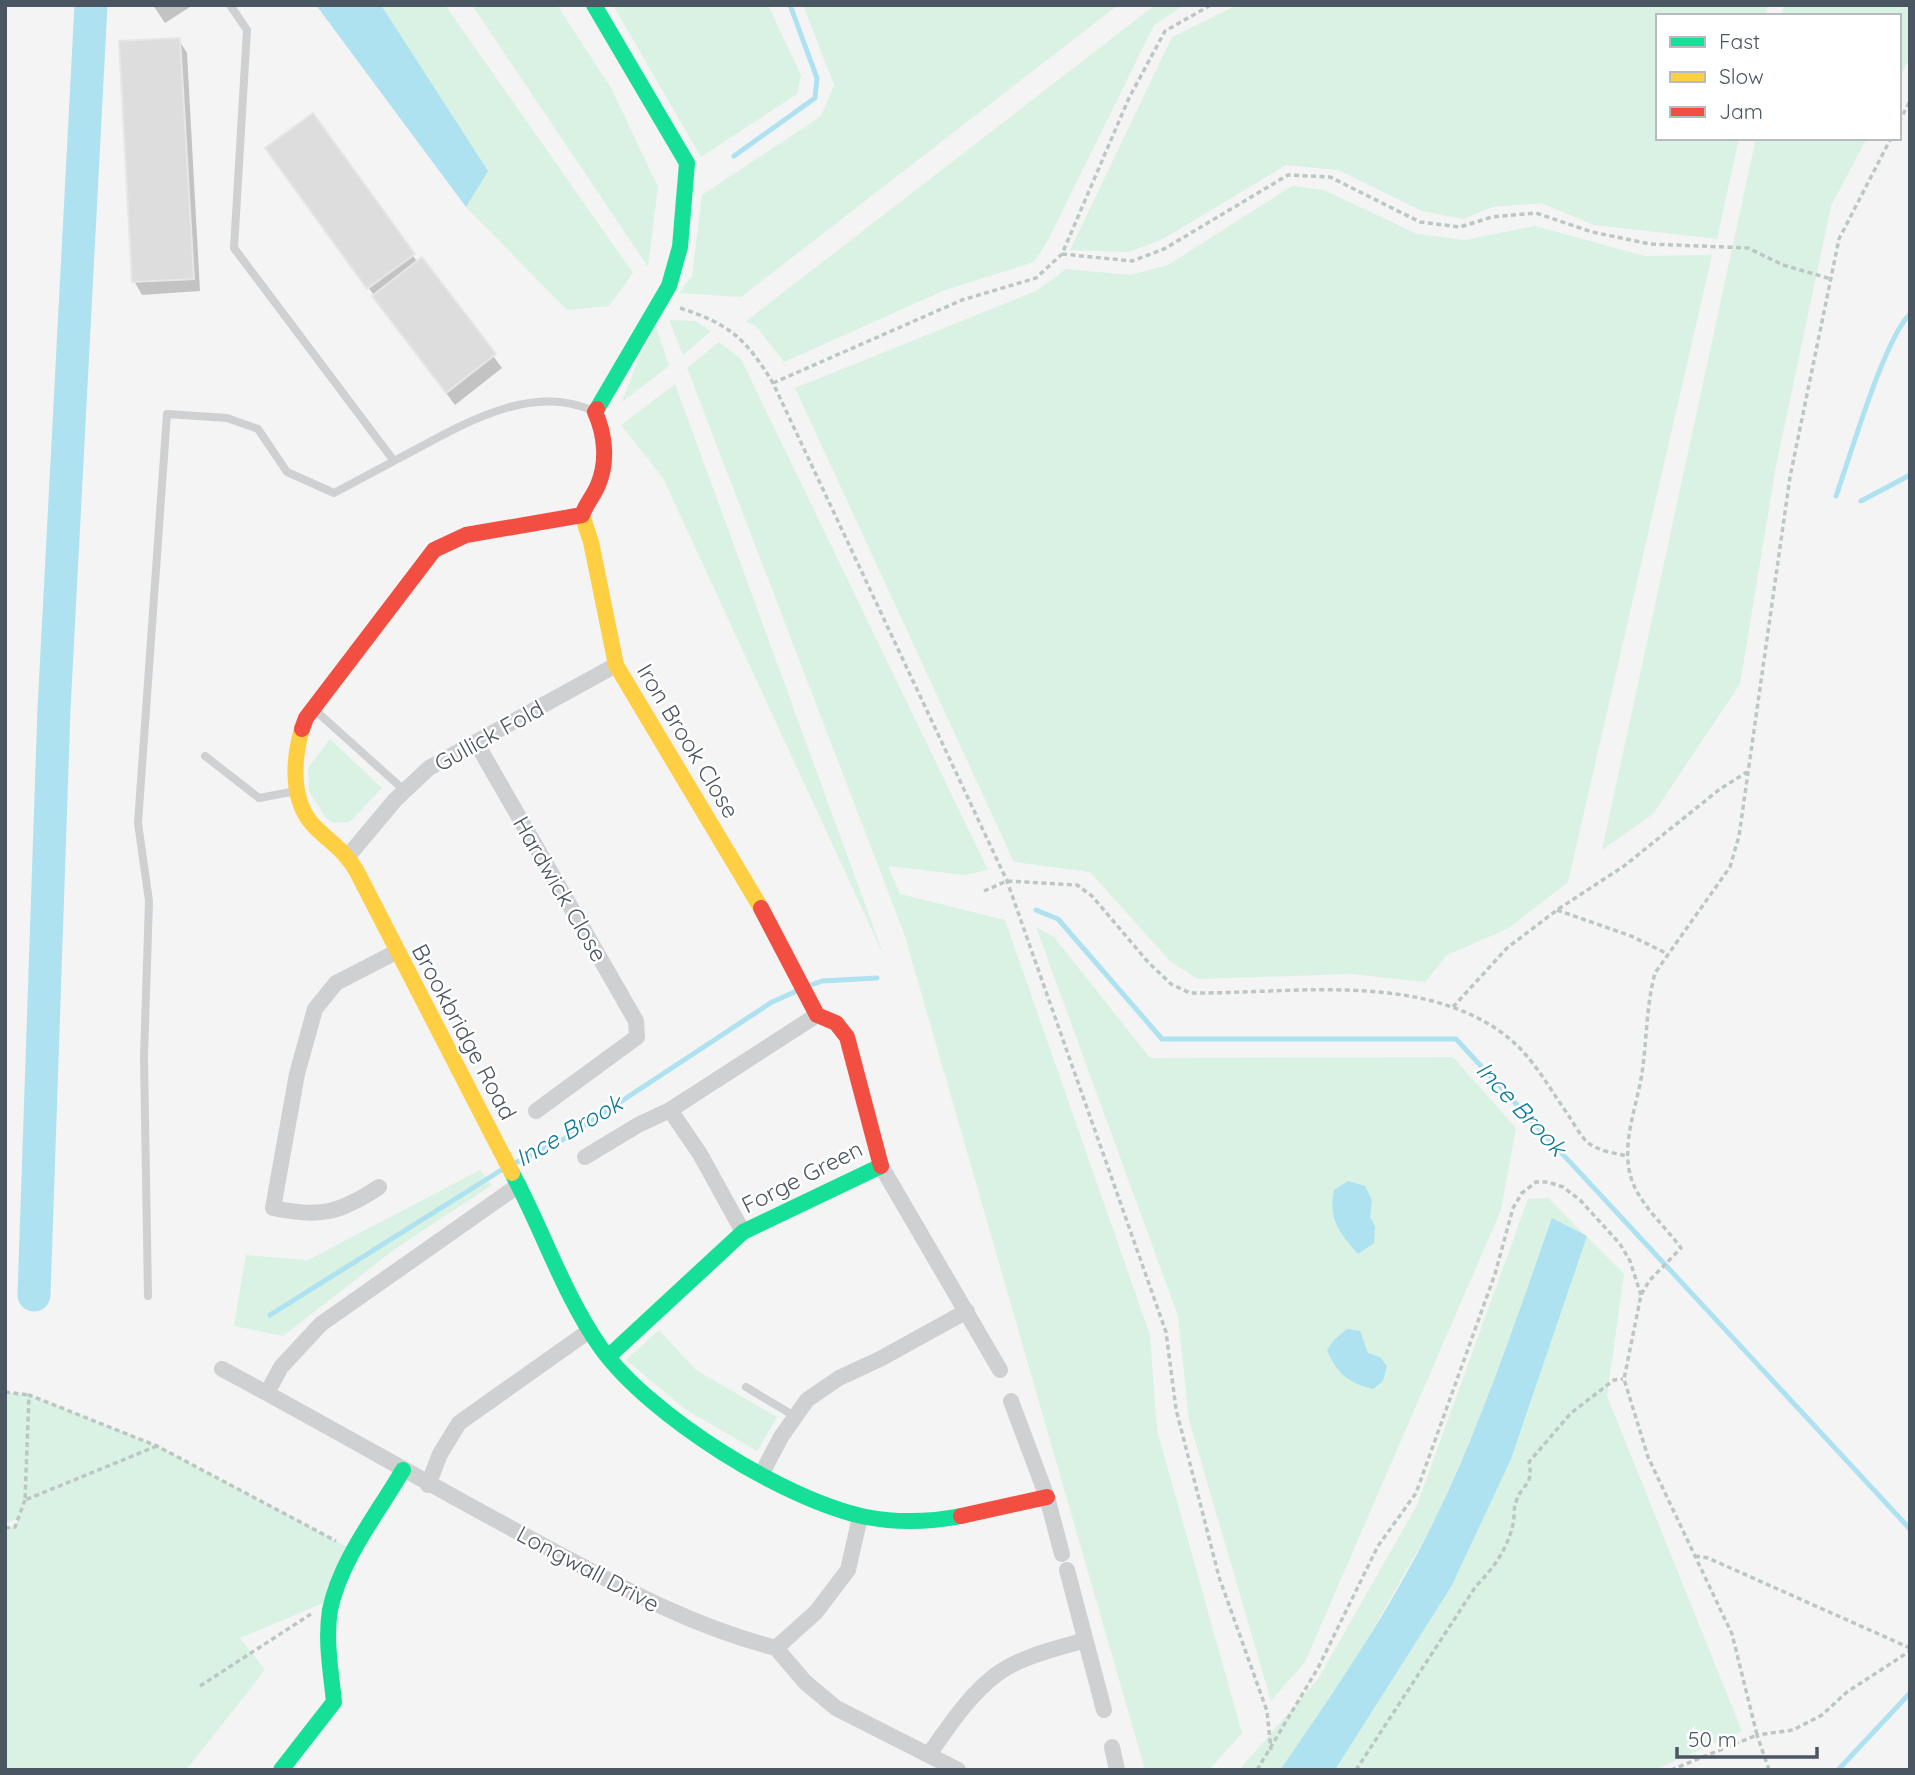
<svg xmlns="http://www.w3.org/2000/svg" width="1915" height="1775" viewBox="0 0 1915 1775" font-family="Quicksand,sans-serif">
<rect width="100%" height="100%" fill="#f4f4f4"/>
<!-- green -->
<path fill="#d9f2e3" d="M381 5H445L633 273 609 306 567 310 466 207 487 171Z
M472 5H557L611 88 658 187 648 267Z
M613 5H768L801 75 797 94 701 157Z
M803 5H1118L741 297 679 293 692 276 702 195 821 116 834 85Z
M1155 5H1184L1154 25 1048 240 1034 262 945 290 784 362 756 326 745 322Z
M1237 5H1768L1766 16H1658V138H1739L1717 239 1594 225 1541 203 1492 207 1463 219 1422 211 1338 170 1286 165 1163 239 1129 252 1070 250 1172 37Z
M1784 5H1910V58L1899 78V16H1782Z
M1756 138H1867L1831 206 1776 466 1740 684 1653 814 1602 850Z
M1292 186 1324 190 1417 234 1465 240 1535 226 1645 256 1712 255 1568 882 1509 928 1447 955 1425 982 1351 974 1198 979 1171 962 1090 872 1014 862 795 388 1036 291 1066 269 1130 275 1168 265Z
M669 320 695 321 711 331 683 355Z
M656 327 669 366 622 402 640 355Z
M719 342 741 359 988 870 965 875 888 866 900 894 1005 920 1150 1335 1157 1430 1242 1733 1209 1770H1145L904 933 687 368Z
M675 384 884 956 663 478 621 425Z
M330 739 382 788 350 822 333 823 325 817 309 791 308 768Z
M1036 927 1054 937 1150 1058 1453 1057 1516 1128 1501 1210 1305 1662 1271 1701 1189 1420 1178 1316Z
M480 1170 492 1185 395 1249 283 1336 234 1326 246 1255 308 1260Z
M1548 1198 1624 1274 1607 1396 1742 1731 1654 1770H1335L1451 1587 1485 1406 1434 1522 1348 1673 1280 1770H1239L1318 1679 1417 1505 1528 1199Z
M659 1330 696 1370 777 1417 757 1451 685 1409 626 1360Z
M5 1392 29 1395 157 1446 357 1552 333 1599 240 1638 265 1670 186 1770H5V1528L15 1526 18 1518 5 1524Z"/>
<!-- water -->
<path fill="#aee2f0" d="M316 5H381L488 171 466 207Z
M1348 1181 1365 1186 1372 1200 1370 1217 1375 1226 1374 1243 1358 1254C1339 1232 1328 1219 1334 1190Z
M1552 1218 1587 1236 1511 1459 1451 1587 1335 1770H1280C1336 1690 1391 1608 1434 1521 1482 1423 1516 1320 1552 1218Z
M1347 1329 1360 1331 1368 1353 1380 1357 1387 1366 1383 1381 1373 1389C1349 1383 1337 1374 1327 1350L1334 1340Z"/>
<!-- shadow -->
<path fill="#0003" d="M153 5H193L165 23Z
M179 40 187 53 200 291 142 295 134 281Z
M313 115 418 263 422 260 502 368 455 405 275 161Z"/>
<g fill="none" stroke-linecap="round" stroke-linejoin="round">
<!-- stream -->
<path stroke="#aee2f0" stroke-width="5" d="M734 156 815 98 817 78 790 5
M1836 496C1850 457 1884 339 1910 314
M1861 501 1910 475
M1036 910 1058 919 1162 1039H1456L1910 1529
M808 986 822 981 877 978
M515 1163 564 1139 772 1002 799 990
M270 1315 503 1169
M1838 1770 1910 1693"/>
<!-- river -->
<path stroke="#aee2f0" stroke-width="33" d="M34 1295 54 709 91 5"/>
</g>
<!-- building -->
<path fill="#ddddde" stroke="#e5e6e7" stroke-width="2" d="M180 38 194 279 132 282 119 41Z
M313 113 415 254 367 289 265 148Z
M422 257 496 354 446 393 372 296Z"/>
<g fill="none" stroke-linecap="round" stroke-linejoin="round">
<!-- path -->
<path stroke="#bcc7c4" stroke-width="3.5" stroke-dasharray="5 3.5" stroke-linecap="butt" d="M1899 122 1910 101
M1062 254 1132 261 1164 249 1288 175 1330 177 1420 222 1460 227 1492 217 1536 213 1592 232 1650 244 1748 248 1783 265 1831 279
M680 308C730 324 746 339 773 383L1007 881 1166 1332 1176 1409 1219 1577 1267 1711 1271 1750
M773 383 962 300 1036 278 1062 254 1129 98 1165 31 1211 5
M984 891 1007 881 1077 885 1092 896 1148 962 1171 984 1190 993C1288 994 1413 972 1498 1030 1531 1052 1546 1084 1569 1116 1574 1124 1580 1135 1587 1142 1598 1151 1614 1153 1627 1156
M1557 910 1631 936 1668 954
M1453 1007 1507 948 1557 910 1624 866 1720 789 1747 772
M5 1392 29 1395
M157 1446 25 1500 29 1395 157 1446 336 1541
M5 1528 15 1527 25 1500
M1695 1556 1708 1558 1910 1648
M200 1686 311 1614
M1257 1770 1318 1668 1378 1546 1416 1493 1495 1274 1513 1208 1522 1193 1536 1182H1548L1563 1187 1580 1200 1620 1244 1630 1261 1641 1295
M1356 1770 1476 1586C1493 1569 1508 1548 1513 1524 1515 1517 1513 1509 1516 1502 1522 1483 1534 1486 1529 1462L1571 1413 1614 1380 1623 1379
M1671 1770 1757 1735 1732 1634 1648 1457 1624 1379 1641 1295 1649 1281 1681 1248C1665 1226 1636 1201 1630 1174 1622 1140 1637 1106 1642 1073 1647 1040 1646 1006 1655 973L1730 867 1739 836 1790 477 1839 239 1891 138
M1769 1770 1757 1735 1793 1730 1822 1715 1847 1692 1910 1651"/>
<!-- lane -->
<path stroke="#ced0d2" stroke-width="8" d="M230 5 247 30 234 248 394 461C451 432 526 380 593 411
M316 711 405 791
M205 756 259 798 296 791
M148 1296 144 1057 149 901 138 823 167 414 227 418 258 429 287 472 334 493 394 461
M746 1387 796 1417"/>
<!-- street -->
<path stroke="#ced0d2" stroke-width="16" d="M477 744 636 1021 637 1037 536 1111
M349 855 395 800 429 768 616 665
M670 1110 817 1015
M585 1157 638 1125 670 1110 700 1154 743 1232
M881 1166 1000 1370
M379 1187C340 1213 320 1218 273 1208L297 1074 315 1009 336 983 396 952
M222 1369C331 1427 438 1490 548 1548 625 1589 691 1626 776 1648L816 1612 848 1570 860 1517
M267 1393 281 1367 321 1324 519 1185
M1011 1401 1047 1497 1062 1554
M762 1473 781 1437 807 1400 839 1378 880 1359 967 1311
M428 1485 440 1454 459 1423 589 1331
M1067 1570 1104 1710
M776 1648 805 1682 836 1708 958 1770
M1112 1747 1117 1770
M929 1754C949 1726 969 1695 997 1674 1022 1656 1056 1649 1085 1640"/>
<!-- fast -->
<path stroke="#16e098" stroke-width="16" d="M594 5 687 163 680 247 669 286 597 409
M512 1173C543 1230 563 1294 601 1348 650 1416 784 1500 866 1517 898 1523 930 1522 961 1516
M608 1357 743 1232 881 1166
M281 1770 334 1702C331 1672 325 1640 330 1610 340 1560 378 1513 403 1470"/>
<!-- slow -->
<path stroke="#ffcf43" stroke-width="16" d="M582 515 591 542 616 665 761 908
M302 729C293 760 290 802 315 827 330 842 345 851 356 870L512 1173"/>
<!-- jam -->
<path stroke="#f24e42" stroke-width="16" d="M302 729 306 718 434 550 466 535 582 515C586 504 594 495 598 485 608 462 605 434 595 412L597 409
M761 908 817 1015 836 1023 847 1037 881 1166
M961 1516 1047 1497"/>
</g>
<g text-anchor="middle" stroke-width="5" stroke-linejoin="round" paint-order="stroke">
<!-- street labels -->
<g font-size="23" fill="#4a5661" stroke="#fff">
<text transform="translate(489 736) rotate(-29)" y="8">Gullick Fold</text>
<text transform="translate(688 741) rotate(59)" y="8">Iron Brook Close</text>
<text transform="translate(560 889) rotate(60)" y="8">Hardwick Close</text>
<text transform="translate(464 1032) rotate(62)" y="8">Brookbridge Road</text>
<text transform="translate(802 1177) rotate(-27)" y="8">Forge Green</text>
<text transform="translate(588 1569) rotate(28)" y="8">Longwall Drive</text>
</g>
<!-- water labels -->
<g font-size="24" font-style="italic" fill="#0c7c9b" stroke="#fff">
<text transform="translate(1521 1109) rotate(47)" y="8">Ince Brook</text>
<text transform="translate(569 1131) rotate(-30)" y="8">Ince Brook</text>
</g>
</g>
<!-- border -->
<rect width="1915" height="1775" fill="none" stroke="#4a5661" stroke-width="14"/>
<!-- legend -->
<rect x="1656" y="14" width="245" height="126" fill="#ffffff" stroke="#b7bbc0" stroke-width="2"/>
<rect x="1670" y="37" width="35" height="10" fill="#16e098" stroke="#b7bbc0" stroke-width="2"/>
<text x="1719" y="49" font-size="21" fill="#4a5661">Fast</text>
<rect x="1670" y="72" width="35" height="10" fill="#ffcf43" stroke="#b7bbc0" stroke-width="2"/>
<text x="1719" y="84" font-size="21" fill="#4a5661">Slow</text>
<rect x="1670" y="107" width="35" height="10" fill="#f24e42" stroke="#b7bbc0" stroke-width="2"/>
<text x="1719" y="119" font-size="21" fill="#4a5661">Jam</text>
<!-- scale -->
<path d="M1677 1747v10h140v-10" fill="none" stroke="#4a5661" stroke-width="3.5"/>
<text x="1688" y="1747" font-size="21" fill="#4a5661" stroke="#ffffff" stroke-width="5" paint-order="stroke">50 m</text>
</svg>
